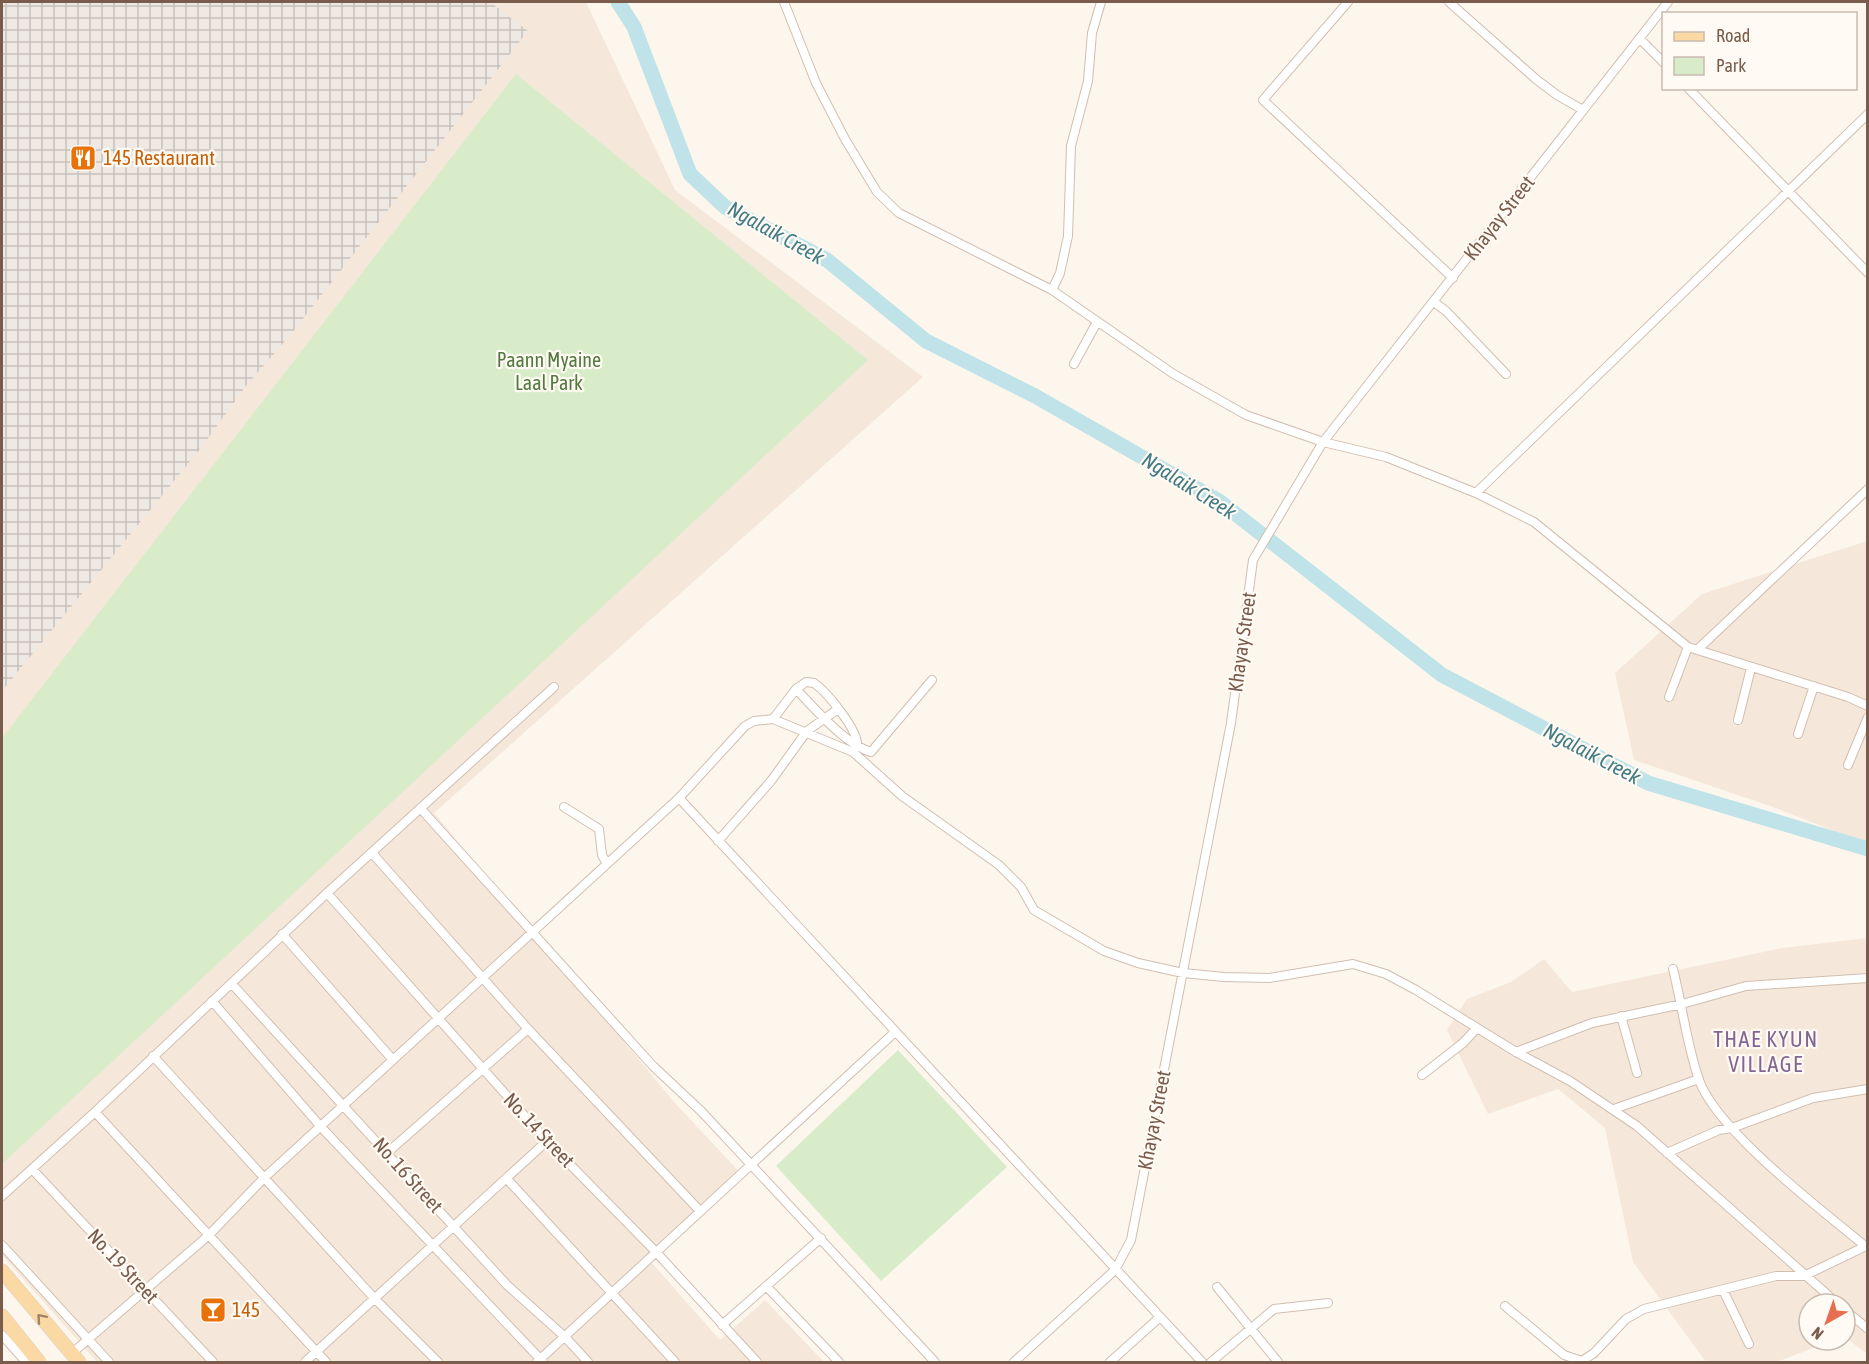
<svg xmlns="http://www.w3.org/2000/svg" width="1869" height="1364" viewBox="0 0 1869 1364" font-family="'Asap Condensed',sans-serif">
<defs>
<pattern id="industrial-grid" width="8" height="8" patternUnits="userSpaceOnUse" patternTransform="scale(1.5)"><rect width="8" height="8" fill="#efe9e4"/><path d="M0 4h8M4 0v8" fill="none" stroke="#c7c0bb"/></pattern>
</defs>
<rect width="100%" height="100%" fill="#fdf6ec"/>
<!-- residential -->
<path fill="#f5e8da" d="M2 2H586L675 190 923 377 434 813 675 1103 743 1176 651 1262 720 1340 765 1300 824 1362H97L2 1255Z
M1867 541V844L1773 807 1634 760 1615 673 1702 594Z
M1867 938V1354L1845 1337V1304H1809V1340H1834L1777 1362H1706L1633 1262 1605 1128 1558 1089 1488 1114 1447 1030 1467 999 1511 982 1544 959 1572 992 1782 948Z"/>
<!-- industrial -->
<path fill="url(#industrial-grid)" d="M2 2H490L528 31 291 334 245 387 201 448 2 691Z"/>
<!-- green -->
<path fill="#d8ecc9" d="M516 74 868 360 2 1164V738Z
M898 1050 1007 1167 881 1281 776 1166Z"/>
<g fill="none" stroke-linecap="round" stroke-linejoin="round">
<!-- river -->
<path stroke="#bfe3e8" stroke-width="15" d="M618 2 634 27 690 174 725 207 827 260 926 341 1035 396 1219 501 1442 675 1648 783 1868 849"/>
<defs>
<path id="minor" d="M784 2 816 83 845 139 877 192 899 213 1052 290 1172 373 1246 415 1323 442 1386 457 1476 493 1534 522 1688 647 1848 697 1868 706
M1348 2 1263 100 1453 278
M1449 2 1537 80 1557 95 1583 110
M1640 39 1664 63
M1688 88 1868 273
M1052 290 1060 273 1068 236 1071 146 1088 81 1092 33 1101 2
M1434 302 1446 311 1506 374
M1074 364 1097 322
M1476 493 1868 114
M1697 650 1868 489
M796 689C815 709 845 744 871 752L932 680
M1669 697 1688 647
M773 719 796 689 806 682 814 683C827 692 860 732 857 747
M1738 720 1751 668
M1798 734 1814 686
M1848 765 1868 717
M679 798 1202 1362
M564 807 599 829 602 855 607 864
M421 809 653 1066 702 1112 935 1362
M718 841 771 781 807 731 838 709
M372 853 528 1029 700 1211
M327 893 547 1141 656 1252 757 1362
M282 934 393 1060
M1673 969C1682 1005 1687 1045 1699 1080 1718 1132 1821 1209 1865 1246
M232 984 507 1285 565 1337 588 1362
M212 1001 321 1127 543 1362
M1621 1016 1637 1073
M1516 1052 1592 1023 1682 1004 1746 986 1868 978
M153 1056 374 1298 438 1362
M1422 1075 1463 1043 1477 1028
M1614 1109 1699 1079
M95 1112 326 1362
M388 1152 528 1029
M1667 1153 1719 1130 1732 1128 1813 1098 1868 1089
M32 1169 213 1362
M507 1179 675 1362
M2 1196 95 1112 327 893 554 687
M2 1245 109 1362
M767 1287 839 1362
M1217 1287 1278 1362
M1723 1290 1749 1344
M1505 1306 1564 1355 1582 1361 1594 1353 1626 1319 1644 1309 1776 1276H1804L1868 1245
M1845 1310 1868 1329
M722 1325 821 1238
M2 1335 26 1362
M71 1354 209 1235 264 1178 679 798 745 726 754 721 773 719 853 752 902 796 999 865 1021 887 1034 910 1104 951 1138 963 1183 973 1224 977 1269 978 1353 964 1386 974 1416 990 1516 1052 1570 1081 1637 1126 1838 1304
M305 1362 547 1141
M537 1362 894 1033
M1014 1362 1115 1270 1131 1240 1231 723 1253 560 1323 442 1668 2
M1110 1362 1160 1317
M1211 1362 1274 1309 1328 1303"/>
<path id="primary" d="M2 1271 79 1362
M2 1316 39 1362"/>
</defs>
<!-- minor casing -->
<use href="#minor" stroke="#d1beb0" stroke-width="10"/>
<!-- primary casing -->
<use href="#primary" stroke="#dad1cd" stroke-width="15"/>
<!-- minor -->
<use href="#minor" stroke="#fff" stroke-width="8"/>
<!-- primary -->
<use href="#primary" stroke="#fbd9a5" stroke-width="14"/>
</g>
<!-- one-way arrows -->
<defs><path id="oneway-chevron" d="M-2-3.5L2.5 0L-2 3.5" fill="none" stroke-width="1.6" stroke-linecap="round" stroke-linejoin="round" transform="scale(1.5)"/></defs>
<use stroke="#a18267" href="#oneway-chevron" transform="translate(41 1318) rotate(-131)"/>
<!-- icons -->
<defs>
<symbol id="restaurant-square" viewBox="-11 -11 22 22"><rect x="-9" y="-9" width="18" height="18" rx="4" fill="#e8710a" stroke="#fffaf3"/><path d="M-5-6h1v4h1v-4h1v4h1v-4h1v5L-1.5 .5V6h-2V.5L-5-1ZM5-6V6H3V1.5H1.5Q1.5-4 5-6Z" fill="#fff"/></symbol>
<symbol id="bar-square" viewBox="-11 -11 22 22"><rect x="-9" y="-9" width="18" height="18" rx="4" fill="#e8710a" stroke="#fffaf3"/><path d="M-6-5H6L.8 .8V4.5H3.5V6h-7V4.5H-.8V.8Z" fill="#fff"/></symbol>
</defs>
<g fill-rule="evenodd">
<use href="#restaurant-square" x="68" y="143" width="30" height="30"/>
<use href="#bar-square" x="198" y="1295" width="30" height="30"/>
</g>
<g text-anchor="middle" stroke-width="4.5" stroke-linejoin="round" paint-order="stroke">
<!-- food labels -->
<g font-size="20" fill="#c56008" stroke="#fffaf3" text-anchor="start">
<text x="103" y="165">145 Restaurant</text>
<text x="232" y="1317">145</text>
</g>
<!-- street labels -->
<g font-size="20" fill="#7a5c4d" stroke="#fffaf3">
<text transform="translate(1499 218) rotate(-52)" y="7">Khayay Street</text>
<text transform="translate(1242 642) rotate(-82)" y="7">Khayay Street</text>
<text transform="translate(1154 1120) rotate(-79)" y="7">Khayay Street</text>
<text transform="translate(539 1130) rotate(47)" y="7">No. 14 Street</text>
<text transform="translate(408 1175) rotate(48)" y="7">No. 16 Street</text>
<text transform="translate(123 1266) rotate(47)" y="7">No. 19 Street</text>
</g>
<!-- park labels -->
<g font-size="20" fill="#537a41" stroke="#fffaf3">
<text x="549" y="367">Paann Myaine<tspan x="549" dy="23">Laal Park</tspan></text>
</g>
<!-- water labels -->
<g font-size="21" font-style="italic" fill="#437c86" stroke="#fffaf3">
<text transform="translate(776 233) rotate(29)" y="7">Ngalaik Creek</text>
<text transform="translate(1189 486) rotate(32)" y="7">Ngalaik Creek</text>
<text transform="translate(1592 754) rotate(28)" y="7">Ngalaik Creek</text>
</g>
<!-- quarter labels -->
<g font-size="22" letter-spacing="1.5" fill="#846695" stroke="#fffaf3">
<text x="1766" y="1047">THAE KYUN<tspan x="1766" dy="25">VILLAGE</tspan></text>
</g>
</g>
<!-- border -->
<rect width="1869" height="1364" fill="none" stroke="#7a5c4d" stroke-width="6"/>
<!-- legend -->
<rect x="1662" y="12" width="195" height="78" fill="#fffaf3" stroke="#cabbb1" stroke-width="1.5"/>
<rect x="1674" y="32" width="30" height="9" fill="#fbd9a5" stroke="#cabbb1" stroke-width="1.5"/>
<text x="1716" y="42" font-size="18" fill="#7a5c4d">Road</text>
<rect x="1674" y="57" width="30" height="18" fill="#d8ecc9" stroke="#cabbb1" stroke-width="1.5"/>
<text x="1716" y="72" font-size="18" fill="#7a5c4d">Park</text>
<!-- north arrow -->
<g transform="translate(1827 1322) rotate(220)"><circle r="28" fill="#fffaf3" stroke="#cabbb1" stroke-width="1.5"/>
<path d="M0-4.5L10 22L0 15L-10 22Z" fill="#e76f51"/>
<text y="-9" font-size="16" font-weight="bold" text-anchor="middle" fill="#7a5c4d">N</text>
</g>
</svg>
